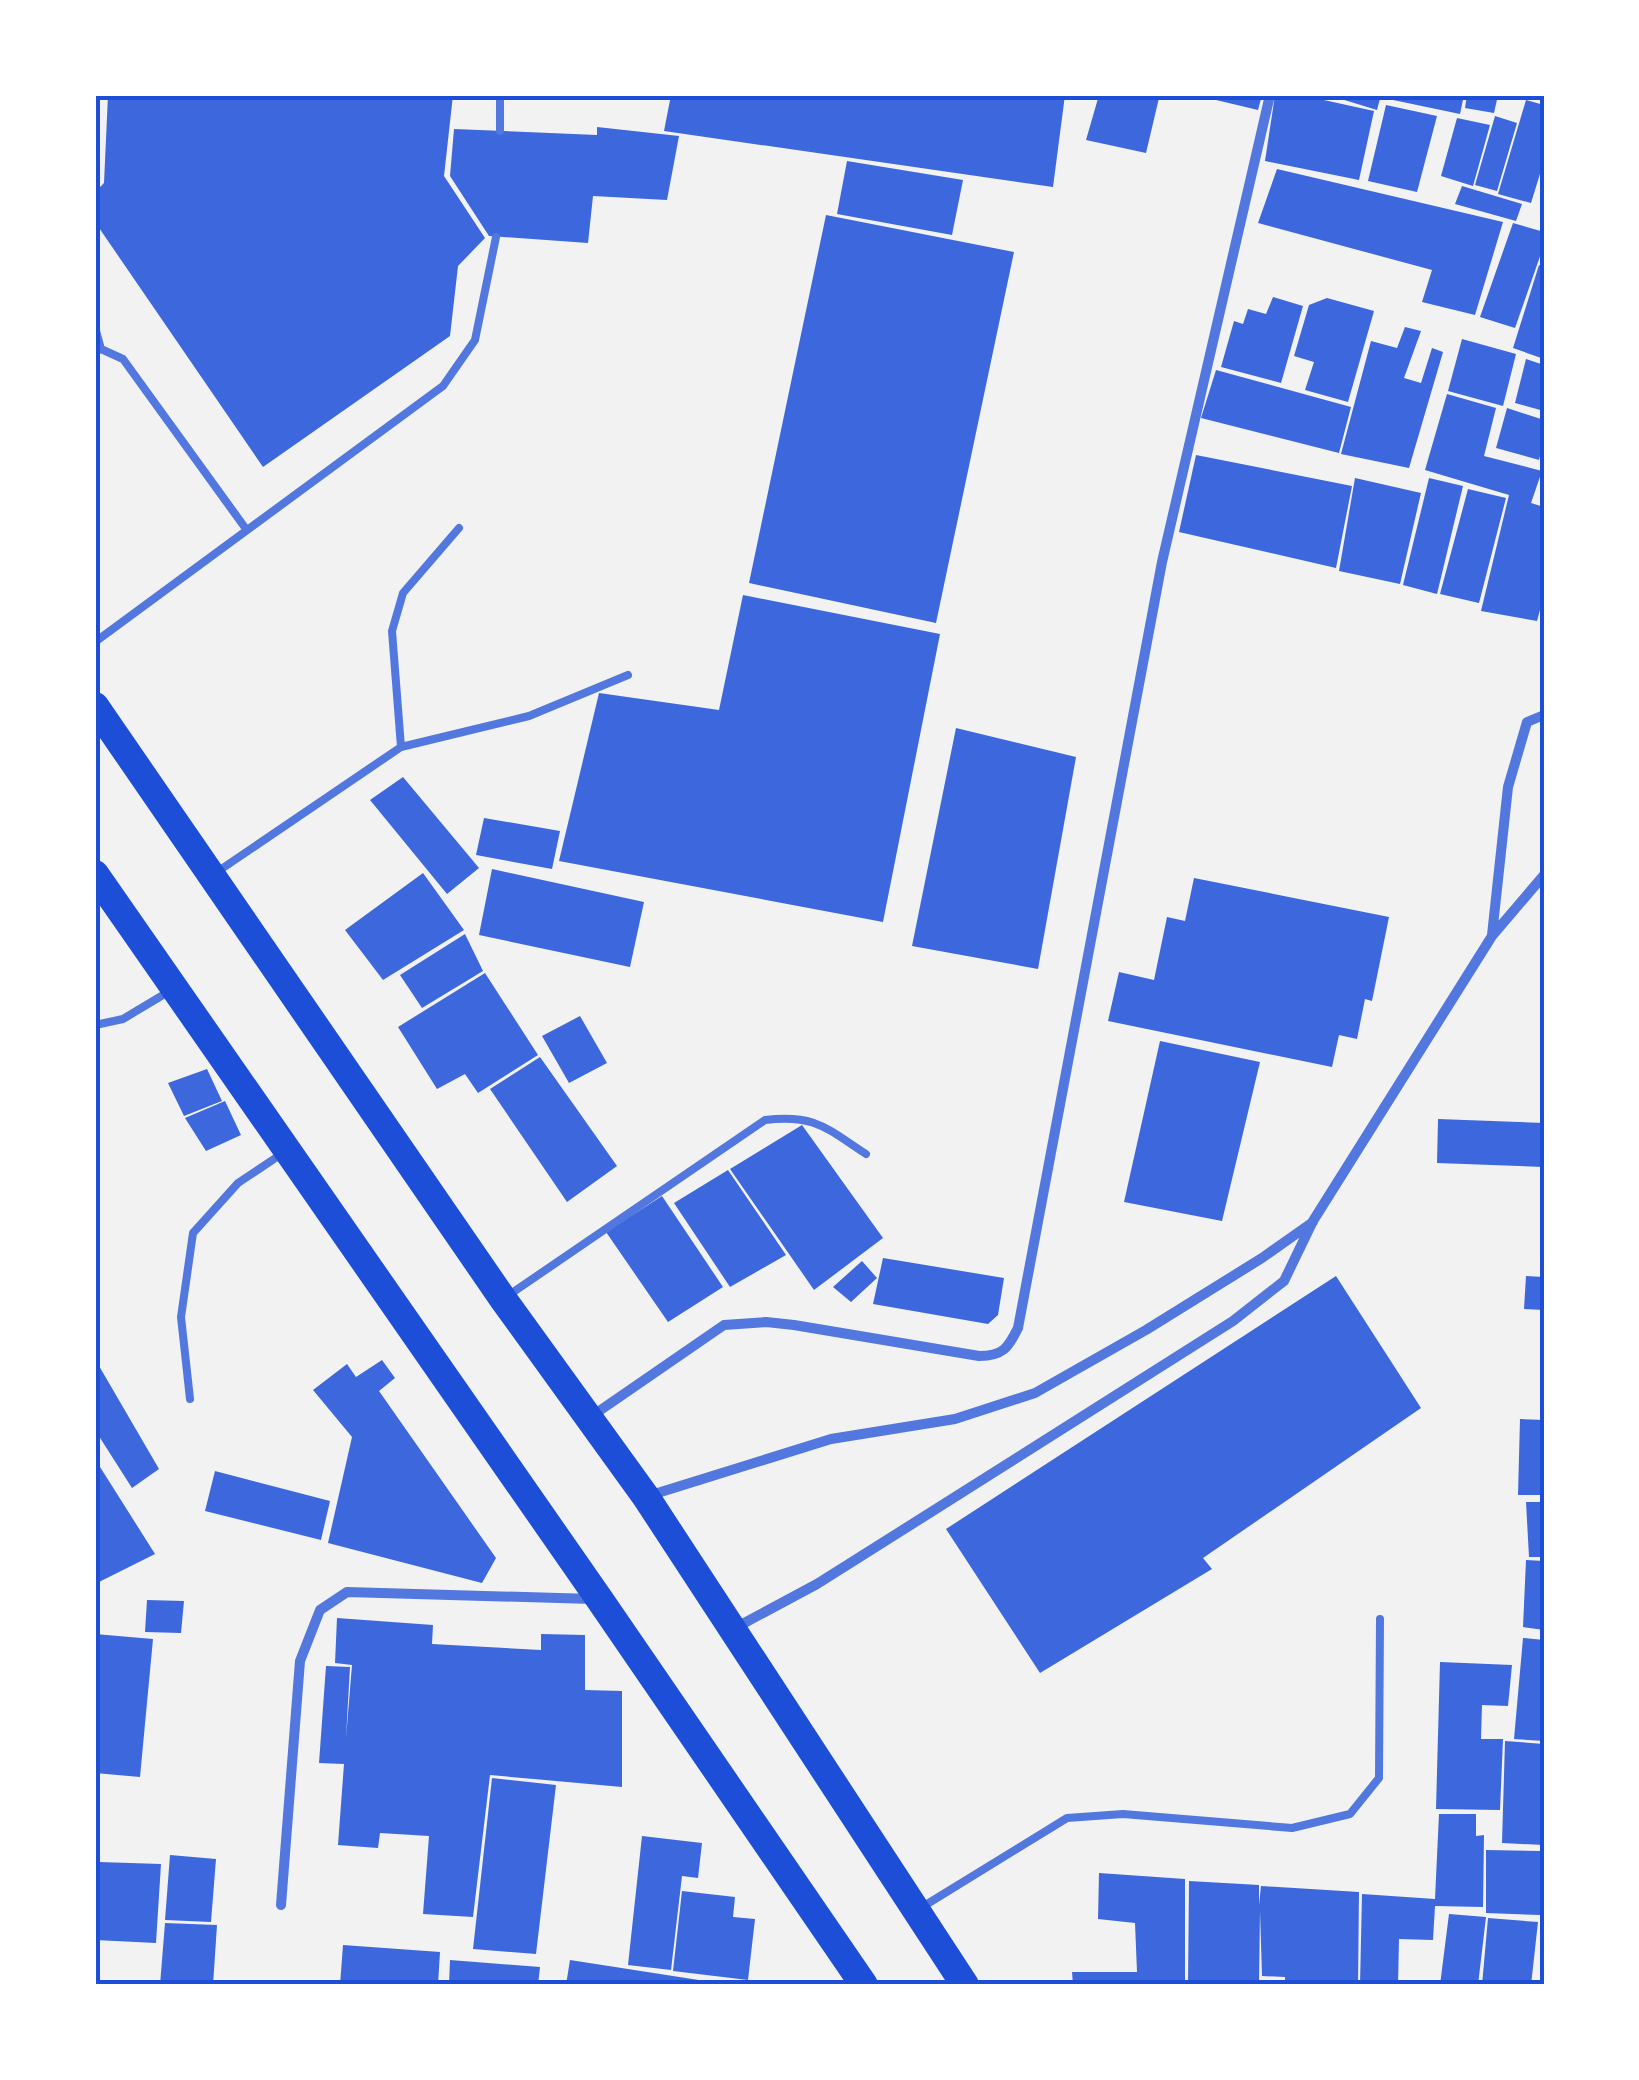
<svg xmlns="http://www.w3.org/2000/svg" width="1639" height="2080" viewBox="0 0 1639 2080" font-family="Manrope,sans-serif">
<rect width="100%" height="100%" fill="#f2f2f2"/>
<!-- building -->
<path fill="#3d67dc" d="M108 95H453L444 176 485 238 458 266 450 336 263 467 95 222V192L104 183Z
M671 95H1065L1053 187 664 131Z
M1099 95 1159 98 1146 153 1086 140Z
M1195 95H1262L1258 110Z
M1275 95H1301L1374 111 1359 180 1265 161Z
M1328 95H1381L1377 110Z
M1394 95H1464L1460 114 1393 100Z
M1467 95H1498L1494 113 1465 108Z
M1526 100 1544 105V161L1531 203 1498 194Z
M1386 105 1437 116 1417 192 1368 181Z
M1495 116 1517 123 1497 191 1475 185Z
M1457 118 1490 125 1473 186 1441 176Z
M597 127 679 136 667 200 593 196 588 243 489 236 450 176 454 129 597 135Z
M847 161 963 180 952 235 837 214Z
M1277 169 1503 222 1475 315 1422 302 1432 270 1258 223Z
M1462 186 1522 204 1516 221 1455 204Z
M826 215 1014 252 936 623 749 583Z
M1513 223 1544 232V245L1515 328 1480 317Z
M1539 265 1544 267V359L1513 348Z
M1273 297 1303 306 1281 383 1221 367 1234 321 1243 324 1248 309 1266 314Z
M1327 298 1374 311 1348 402 1305 390 1314 362 1294 356 1309 305Z
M1405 327 1421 331 1404 378 1421 383 1432 348 1443 352 1409 468 1341 454 1371 341 1397 348Z
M1462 339 1516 354 1503 406 1448 391Z
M1526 359 1544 365V411L1515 403Z
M1216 370 1351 407 1339 453 1201 418Z
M1447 394 1496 408 1484 456 1542 471 1531 503 1544 507V595L1537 621 1481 611 1509 495 1425 470Z
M1507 408 1544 420V440L1539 460 1496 448Z
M1196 455 1352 486 1336 568 1179 532Z
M1355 478 1421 493 1400 584 1339 571Z
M1429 478 1463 486 1437 594 1403 585Z
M1468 489 1506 498 1479 603 1440 594Z
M743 595 940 634 883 922 559 861 599 693 719 710Z
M956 728 1076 757 1038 969 912 946Z
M403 777 479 868 447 894 370 800Z
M484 818 560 831 552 869 476 855Z
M492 869 644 902 630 967 479 935Z
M423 873 464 930 383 980 345 930Z
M1194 878 1389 917 1372 1001 1365 999 1357 1039 1339 1035 1332 1067 1108 1021 1119 972 1154 980 1167 917 1185 921Z
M465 934 483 971 422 1008 400 975Z
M485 973 538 1055 478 1093 465 1074 437 1089 398 1027Z
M580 1016 607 1063 569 1083 542 1036Z
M1160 1041 1260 1062 1222 1221 1124 1202Z
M540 1057 617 1166 567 1202 490 1089Z
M207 1069 222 1101 184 1116 168 1083Z
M225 1101 241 1135 206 1151 185 1118Z
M1438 1119 1544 1123V1167L1437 1163Z
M802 1125 883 1238 814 1290 730 1169Z
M728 1170 786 1255 730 1287 674 1203Z
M662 1196 723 1287 668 1322 606 1232Z
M883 1258 1004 1278 998 1315 988 1324 873 1304Z
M862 1261 877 1278 851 1302 833 1287Z
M1336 1276 1421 1408 1203 1558 1212 1569 1040 1673 946 1529Z
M1526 1276 1544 1277V1310L1524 1309Z
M95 1359 159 1469 132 1488 95 1430Z
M382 1360 395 1378 379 1391 496 1558 482 1583 328 1543 352 1437 313 1390 347 1364 356 1377Z
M1520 1419 1544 1420V1495H1518Z
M95 1459 155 1554 95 1584Z
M215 1471 330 1501 321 1540 205 1511Z
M1526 1502H1544V1557H1529Z
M1526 1560 1544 1561V1630L1523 1627Z
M147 1600 184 1601 181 1633 145 1632Z
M337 1618 433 1625 432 1644 541 1650V1634L585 1635V1690L622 1691V1787L490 1775 473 1917 423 1914 429 1836 380 1833 378 1848 338 1845 344 1764 319 1763 326 1666 350 1667 346 1738 352 1665 335 1663Z
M95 1634 153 1639 140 1777 95 1773Z
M1523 1638 1544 1640V1741L1514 1739Z
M1440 1662 1512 1665 1508 1706 1482 1705 1481 1739H1503L1500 1810 1436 1809Z
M1505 1741 1544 1744V1845L1502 1843Z
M492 1778 556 1785 536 1954 473 1949Z
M1439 1814H1476V1836L1484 1835 1483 1907 1435 1906 1433 1940 1399 1939 1398 1985H1360L1362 1894 1435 1899Z
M642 1836 702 1843 698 1878 682 1876 671 1970 628 1965Z
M1486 1850 1540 1851 1541 1915 1486 1913Z
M170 1855 216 1859 211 1922 165 1920Z
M99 1862 161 1864 156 1943 95 1940Z
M1099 1873 1185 1879V1985H1073L1072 1972H1137L1135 1923 1098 1919Z
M1189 1881 1259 1885V1905L1261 1886 1359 1892 1358 1985H1285V1977L1262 1976 1260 1911 1259 1985H1188Z
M682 1891 735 1897 733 1917 755 1919 748 1980 673 1971Z
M1449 1914 1486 1917 1478 1985H1440Z
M1488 1918 1538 1922 1531 1985H1482Z
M165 1923 217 1925 213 1985H160Z
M343 1945 440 1952 438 1985H340Z
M450 1960 540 1967 538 1985H449Z
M570 1960 718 1983V1985H566Z"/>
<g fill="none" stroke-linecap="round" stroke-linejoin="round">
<!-- service -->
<path stroke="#5277de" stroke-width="8" d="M500 95V131
M95 327 101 349
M95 352 101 349 123 359 246 529
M95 642 443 386 475 340 496 237
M401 747 392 631 403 593 459 528
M214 874 401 747 529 716 628 675
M95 1025 123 1019 168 992
M506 1297 765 1120C815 1114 826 1128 866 1154
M190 1399 181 1317 193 1233 238 1183 280 1155
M919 1909 1067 1818 1123 1814 1292 1828 1350 1814 1379 1778 1380 1619"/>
<!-- minor -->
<path stroke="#5277de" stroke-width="10" d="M1492 935 1508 787 1527 722 1544 715
M589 1418 724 1325 766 1322 794 1325 979 1356C1003 1356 1008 1348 1018 1328L1162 562 1270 95
M648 1496 831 1439 955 1419 1035 1393 1146 1330 1262 1258 1313 1222
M735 1628 817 1584 928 1514 1233 1321 1284 1281 1313 1221 1492 936 1544 875
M281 1905 300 1661 320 1610 347 1592 593 1599"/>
<!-- trunk -->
<path stroke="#1d4ed8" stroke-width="28" d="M95 706 503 1299 646 1497 965 1985
M95 874 600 1600 864 1985"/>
</g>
<!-- border -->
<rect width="1639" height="2080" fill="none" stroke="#ffffff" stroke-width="195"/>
<rect x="98" y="98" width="1444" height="1884" fill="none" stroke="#1d4ed8" stroke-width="4"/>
</svg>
